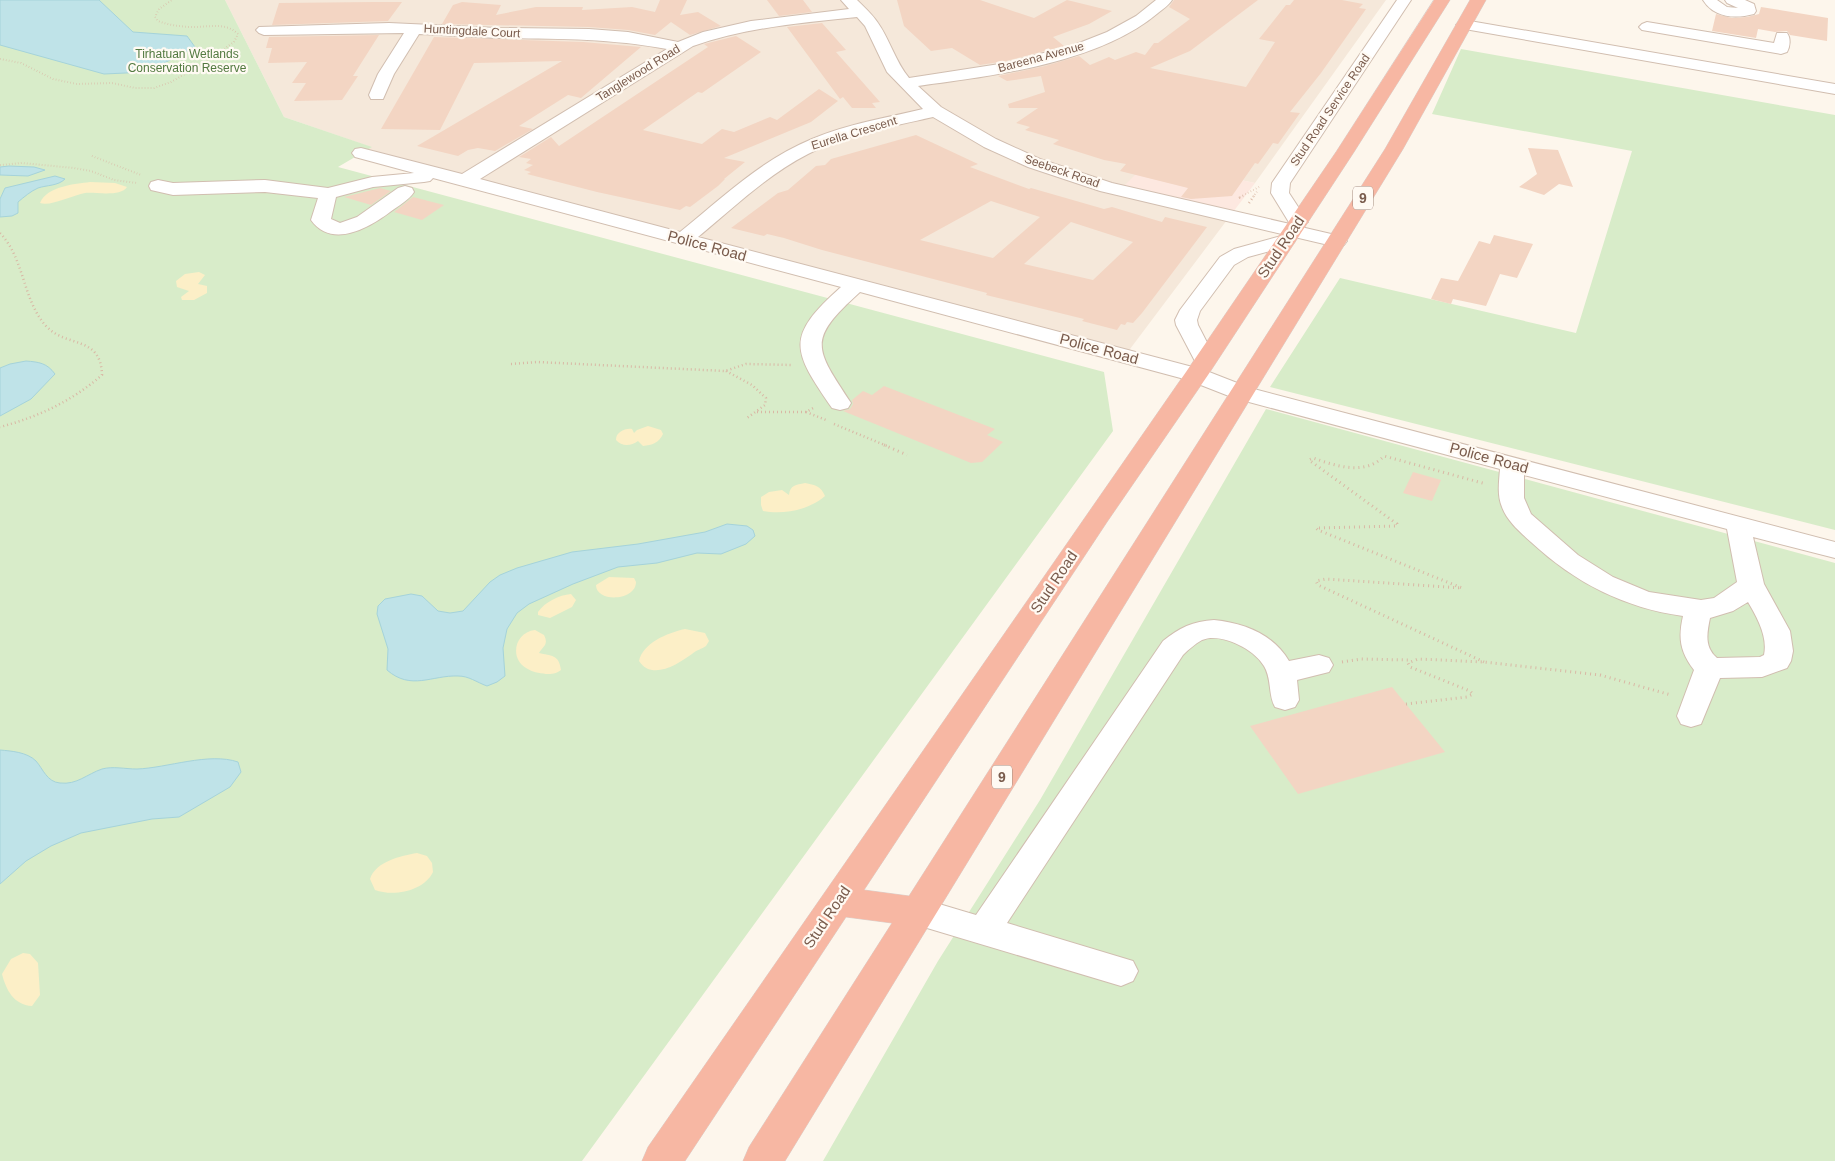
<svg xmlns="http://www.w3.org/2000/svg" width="1835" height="1161" viewBox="0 0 1835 1161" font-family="Arial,sans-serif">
<rect width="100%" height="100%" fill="#fdf6ec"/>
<!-- residential -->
<path fill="#f5e8da" d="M225 0H1386L1255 183 1149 161 1230 216 1124 357 361 153 371 147 284 117Z"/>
<!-- commercial -->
<path fill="#fde8e0" d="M1149 161 1255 183 1230 216 1120 190Z"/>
<!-- green -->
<path fill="#d8ecc9" d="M0 0H225L284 117 372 147 338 167 1104 372 1113 431 582 1161H0Z
M1461 49 1835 115V530L1270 387 1340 278 1576 333 1632 151 1432 114Z
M1266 409 1835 563V1161H823L938 961 1040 800Z"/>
<!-- sand -->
<path fill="#fcefc7" d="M90 182 115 183 127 187C121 197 96 192 85 193 73 195 50 207 40 203 47 186 75 184 90 182Z
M199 272 205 275 198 284 207 286V293L194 300H182L181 297 189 291 177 287 176 281 185 274Z
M648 426 661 430 663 434C659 443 652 445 643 446L638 441C631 446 622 447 616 440 616 432 625 428 632 429L634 433 637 430Z
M805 483C815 485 821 486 825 496 809 510 783 515 763 511L761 505V497L769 492 782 490 789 495C790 485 796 485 805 483Z
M609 577 634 578 636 582C636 601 596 603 596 585Z
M571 594 576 600 572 607 550 618 538 615V612C545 602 559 595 571 594Z
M685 629 705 633 709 641 706 646C702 649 696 650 692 654 678 664 652 681 639 661 643 643 667 633 685 629Z
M535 630 544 635C549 645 543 646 539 653 551 656 559 654 561 670 556 674 552 674 546 674 539 673 532 672 526 668 509 658 515 632 535 630Z
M417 853 427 856 432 863 433 872C424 891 394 897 375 890L370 879C376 861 401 856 417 853Z
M23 953 30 954 38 963 40 995 32 1006C14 1005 6 990 2 974L11 959Z"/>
<!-- water -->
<path fill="#bfe3e8" stroke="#a5d3da" d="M0 0H99L133 32 187 36 195 47 147 72 104 74 0 45Z
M9 166 34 167 45 170 28 176 0 175V167Z
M55 176 65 179C58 186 47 185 38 188 31 191 24 197 18 202V213L12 216 0 217V199L5 188Z
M26 361C39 362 47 363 55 374L31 399 0 416V368L10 364Z
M727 524 747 526 753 530 755 536 746 544 721 554 697 553 657 563 618 567 573 584 529 604 517 613 507 629 503 648 505 676 497 682 487 686C476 682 469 676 458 676 432 675 411 691 387 670L388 649 377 614 378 606 385 599 411 594 422 596 438 611 450 613 463 611 490 582 500 575 517 568 572 552 638 544 705 532Z
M0 750C11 751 27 752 36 761 43 769 47 782 60 783 77 785 87 774 102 769 113 766 125 769 137 769 167 768 209 752 238 762L241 772 230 787 179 817 152 819 81 833 51 846 26 861 0 884Z"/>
<!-- building -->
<path fill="#f3d5c3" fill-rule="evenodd" d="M660 0H687L680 15 698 12 721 26 690 35 671 22 655 35 628 30 589 27 442 24 453 5 462 2 501 5 496 15 536 7H583L582 10 632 7 655 12Z
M767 0H803L812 12 779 16Z
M897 0H980L1034 18 1067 0 1112 11 1089 24 1053 37 1064 46 1006 61 980 65 952 48 931 51 904 26Z
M1174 0H1258L1190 51 1150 68 1246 87 1275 42 1259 39 1286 5H1290L1294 0H1342L1363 4 1359 8 1366 9 1321 73 1290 112 1300 113 1278 144 1273 143 1258 164 1255 163 1232 196 1191 199 1181 197 1188 188 1120 171 1126 164 1104 160 1053 144 1059 140 1025 130 1030 127 1016 123 1038 108H1009L1008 104 1045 92 1041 76 1007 81 998 76 1045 66 1079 56 1090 65 1109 57 1115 60 1136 52 1145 55 1154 43H1158L1190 19 1169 7Z
M373 2H402L388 21 272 25 279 3Z
M1761 7 1828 18 1827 41 1790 35 1787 31 1775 32 1758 29 1756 38 1712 31 1716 14 1732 18 1747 17 1759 14Z
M822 23 846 50 836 52 880 102 872 103 876 108H852L843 97 840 99 787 27Z
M379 35 353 76H358L342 100 294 101 306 83H292L307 62 268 63 272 48H266L269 37Z
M736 36 761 52 702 93 698 92 643 130 702 144 722 129 734 132 770 117 777 120 819 89 838 101 811 122 724 158 745 162 724 179H725L718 186 690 207 686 206 680 210 597 192 527 174 531 172 524 170 533 165 526 163 531 159 519 157 551 137 559 146 708 47 704 44Z
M434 37 583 42 641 47 581 98 568 95 519 126 533 129 495 151 478 148 468 150 458 156 417 146 562 61 474 63 440 130 381 129Z
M916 135 978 164 970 167 1029 189 1031 188 1104 209 1112 207 1162 222 1165 217 1207 227 1142 313 1133 323 1127 322 1125 325 1121 324 1117 330 1082 321 1084 319 986 295 987 293 822 250 784 238 767 234 764 236 731 228 778 193 788 190 816 166 825 165 831 159ZM991 201 1040 217 993 258 920 240ZM1071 222 1133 242 1093 280 1024 264Z
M1528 148 1558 150 1573 187 1559 184 1544 195 1519 187 1537 174Z
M380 188 391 191 371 205 344 197Z
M413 197 444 205 422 220 394 212Z
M1494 235 1533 244 1517 278 1500 274 1486 306 1453 299 1451 304 1431 299 1441 278 1458 281 1479 241 1490 244Z
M884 386 995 429 987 435 1003 442 982 462 971 463 843 411 850 409 853 404 852 400 863 391 872 395Z
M1413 472 1441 480 1432 501 1403 493Z
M1392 687 1445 752 1298 794 1250 726Z"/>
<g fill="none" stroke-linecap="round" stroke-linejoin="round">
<defs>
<path id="minor" d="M841 0H857C864 7 872 14 878 23 890 40 895 61 909 78L1006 63 1074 45 1107 32 1136 16 1156 0H1172C1169 5 1163 9 1158 13 1099 63 993 76 918 86L941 107 996 139 1040 159 1112 183 1290 224 1271 193 1272 183 1397 0H1411L1290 183 1289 193 1308 222 1301 227 1344 237 1347 241 1344 245 1337 247 1100 191 1028 167 984 147 933 117C890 127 847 134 808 154 767 175 733 208 698 237L1204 370 1250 388 1835 542V558L1753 537 1764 584 1790 631 1793 651 1791 661 1787 668 1762 677 1720 678 1701 724 1691 727 1681 724 1677 716 1694 670C1680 652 1678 638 1683 616 1624 608 1574 582 1531 542 1520 532 1507 521 1502 507 1497 495 1499 482 1500 469L1234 398 1188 380 860 292C807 340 814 347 851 403L848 408 840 410 832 408C792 350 785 337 841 287L433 178 430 181 424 182 373 187 336 197 331 219 340 223 357 217 398 188 405 186 412 188 414 192C409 200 398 206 390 212 369 228 332 249 311 220L318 198 265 192 173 195 151 190 149 186 151 182 158 180 173 183 265 180 328 188 372 177 414 173 355 157 352 153 355 149 361 148 462 174 667 49C608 38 558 39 499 38 472 37 445 35 419 34L394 74 383 99H371L369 95 378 74 404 33 264 35 259 33 256 30 259 27 389 23 497 28 589 29 628 32 678 42 703 32 751 21 849 9ZM857 17 865 26 887 72 923 109C886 118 847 124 812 139 761 160 722 198 680 232L480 179 693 46C747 27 802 23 857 17ZM1524 475 1727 529 1737 582 1714 598 1701 600 1649 592 1613 577 1578 555 1531 514 1524 498ZM1748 602C1757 617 1768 637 1764 655L1760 657 1717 658C1704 647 1707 633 1710 618L1733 611Z
M1703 0H1717L1727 7 1738 8 1727 3 1725 0H1745L1754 4 1756 11 1754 14C1735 19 1714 18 1703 0Z
M1464 20 1835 84V94L1459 28 1456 25 1459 22Z
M1647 22 1774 43 1777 33H1787C1791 38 1790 47 1787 52L1781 54 1642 30 1639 27 1642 24Z
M1285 235 1292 237 1295 241 1292 245 1248 257 1234 265 1200 311 1197 320 1198 325 1216 360 1213 365 1205 367 1197 365 1176 325 1175 320 1180 310 1220 257 1234 249Z
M1214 620C1244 623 1273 634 1289 661L1319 655 1329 658 1333 665 1329 672 1297 680 1299 700 1295 707 1285 710 1275 707C1268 695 1272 679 1264 666 1254 649 1221 632 1202 640 1195 644 1188 650 1183 655L1007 923 1133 961 1138 971 1133 981 1121 986 907 922 903 912 907 902 919 898 976 915 1163 641C1179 628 1193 621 1214 620Z"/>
<path id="highway" d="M1434 0H1450L1354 152 1208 375 1107 522 864 890 909 896 1385 149 1470 0H1486L1403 149 785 1161H743L749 1147 892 923 846 917 685 1161H642L648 1147 1186 372 1336 152Z"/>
</defs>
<!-- minor casing -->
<use href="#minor" stroke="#d1beb0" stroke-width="2"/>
<!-- highway casing -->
<use href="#highway" stroke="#dad1cd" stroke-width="1"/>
<!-- path-far2 -->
<path stroke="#d9b8a5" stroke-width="2" stroke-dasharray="0.5 2.5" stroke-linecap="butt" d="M0 59 21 63 53 79 77 84 112 83 135 88H154L171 82 199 66 234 42 238 34C225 21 206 28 189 27 178 26 168 25 158 21L155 17 159 9 172 0
M92 156 141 175
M0 165 22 163 74 168 91 171 114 180 137 183
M1240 197 1259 187
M1253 197 1258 190"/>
<!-- path-far1 -->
<path stroke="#d9b8a5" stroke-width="2.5" stroke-dasharray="1 3" stroke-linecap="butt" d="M1239 198 1243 196
M1249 203 1254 196
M0 233C25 259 22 299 46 326 66 348 101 335 102 375 72 401 38 417 0 427
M511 364 537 362 725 371 746 364 792 365
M726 371 752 385 766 398 765 405 747 418
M757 412H806L815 407
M806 412 826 420
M834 424 887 446"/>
<!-- path -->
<path stroke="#d9b8a5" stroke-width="3" stroke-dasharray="1 4" stroke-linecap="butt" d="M884 445 907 455
M1342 662 1361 659 1410 660
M1484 662 1318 585 1316 581 1326 579 1462 588 1318 530 1316 528 1397 526V524L1309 460 1313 458C1336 466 1365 476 1384 456L1486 484
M1406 704 1467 697 1473 694 1470 691 1410 667 1408 663 1418 659 1484 662 1600 675 1671 695"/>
<!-- minor -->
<use href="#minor" fill="#fff" fill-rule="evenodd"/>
<!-- highway -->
<use href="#highway" fill="#f7b7a3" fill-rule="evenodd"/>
</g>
<g text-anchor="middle" stroke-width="4.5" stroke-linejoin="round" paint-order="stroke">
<!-- far-street labels -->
<g font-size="12" fill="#7a5c4d" stroke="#fffaf3">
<text transform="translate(472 31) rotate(3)" y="4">Huntingdale Court</text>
<text transform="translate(1041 57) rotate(-15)" y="4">Bareena Avenue</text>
<text transform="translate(638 73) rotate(-32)" y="4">Tanglewood Road</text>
<text transform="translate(1330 110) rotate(-56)" y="4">Stud Road Service Road</text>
<text transform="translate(854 133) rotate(-17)" y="4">Eurella Crescent</text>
<text transform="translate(1062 171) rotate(19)" y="4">Seebeck Road</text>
</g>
<!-- far-park labels -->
<g font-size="12" fill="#537a41" stroke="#fffaf3">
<text x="187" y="58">Tirhatuan Wetlands<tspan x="187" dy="14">Conservation Reserve</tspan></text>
</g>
<!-- shield labels -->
<g fill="#fffaf3" stroke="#a28b7f" stroke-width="1">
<rect x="1353" y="186.5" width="20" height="23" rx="4"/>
<rect x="992" y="765.5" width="20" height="23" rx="4"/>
</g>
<g font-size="14" font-weight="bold" fill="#7a5c4d">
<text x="1363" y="203">9</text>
<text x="1002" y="782">9</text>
</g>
<!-- street labels -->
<g font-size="15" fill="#7a5c4d" stroke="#fffaf3">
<text transform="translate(707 246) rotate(15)" y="5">Police Road</text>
<text transform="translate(1281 247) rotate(-56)" y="5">Stud Road</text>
<text transform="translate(1099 349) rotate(15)" y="5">Police Road</text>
<text transform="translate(1489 458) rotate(15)" y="5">Police Road</text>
<text transform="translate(1054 582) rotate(-56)" y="5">Stud Road</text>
<text transform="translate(827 917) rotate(-56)" y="5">Stud Road</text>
</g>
</g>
</svg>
